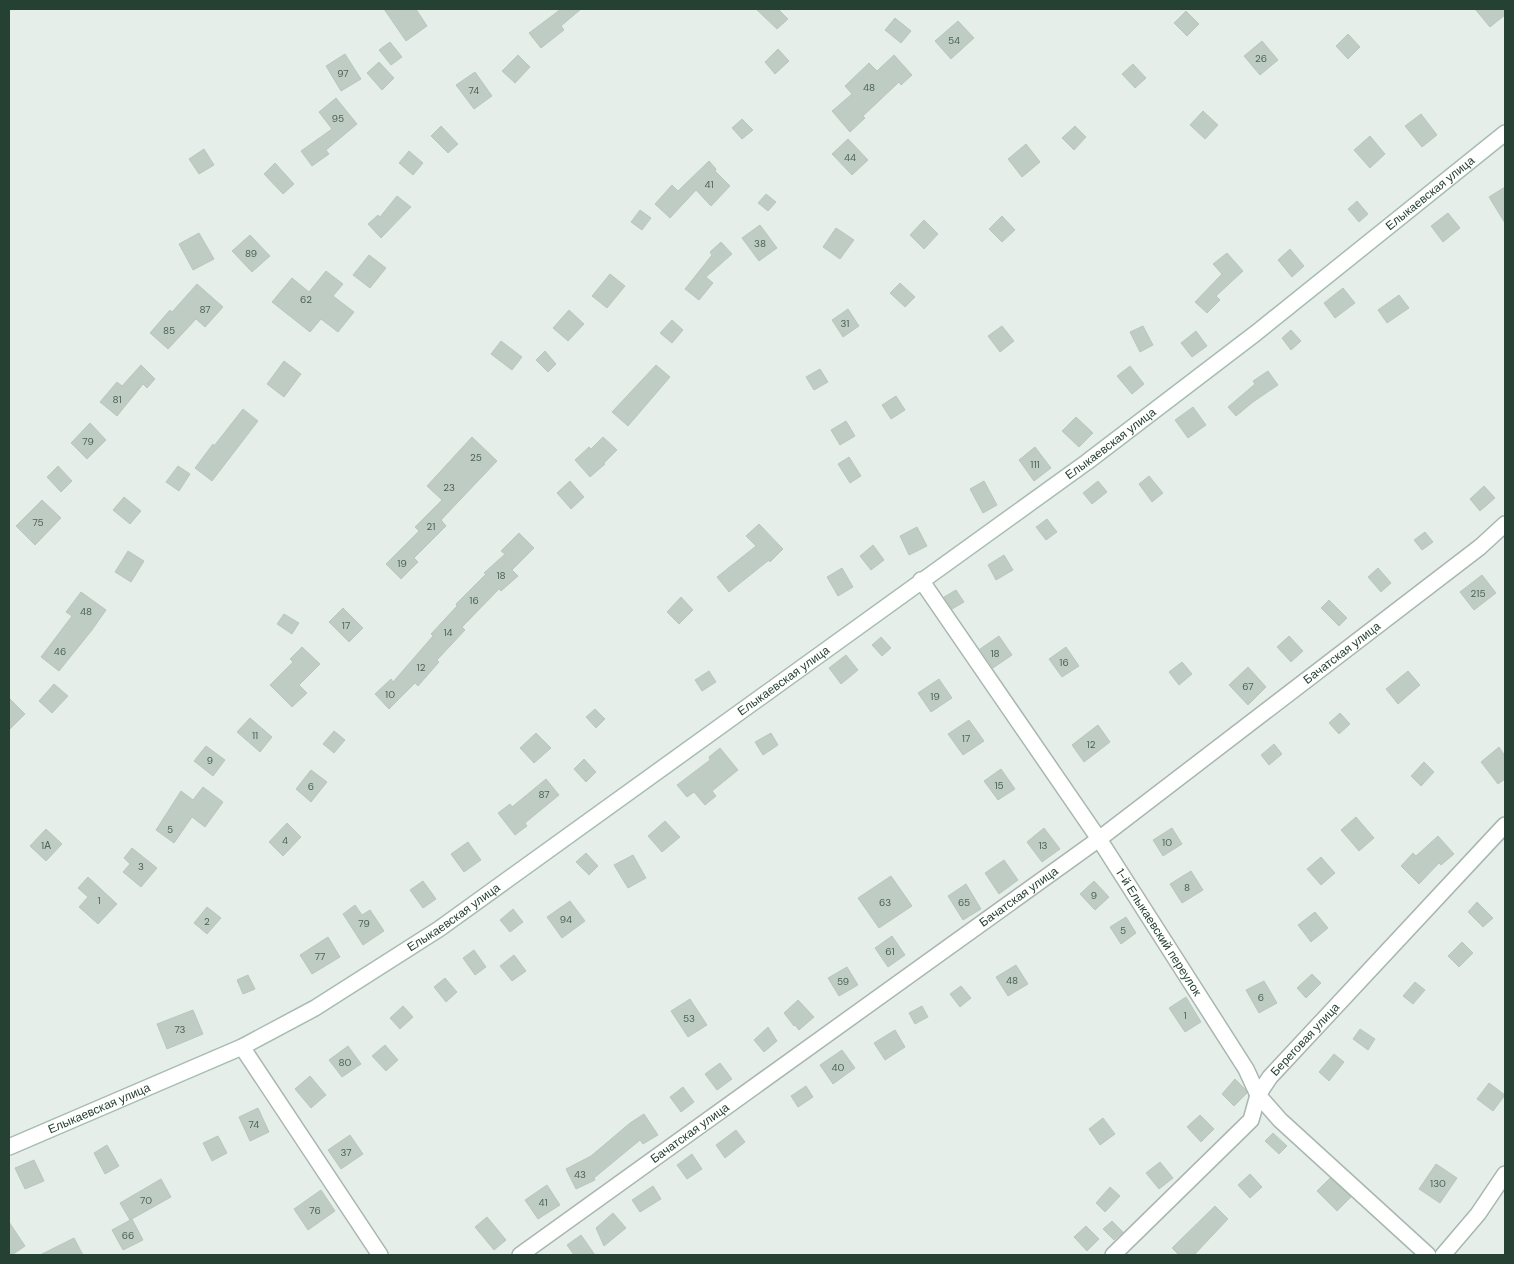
<svg xmlns="http://www.w3.org/2000/svg" width="1514" height="1264" viewBox="0 0 1514 1264" font-family="'DM Sans',sans-serif">
<rect width="100%" height="100%" fill="#e6eee9"/>
<!-- building -->
<path fill="#beccc4" stroke="#b8c8be" d="M384 9H416L427 26 406 41Z
M561 9H581L561 26 564 30 541 48 529 33Z
M756 9H778L788 19 777 29Z
M1475 9H1505V15L1490 27Z
M1186 11 1199 24 1187 36 1174 23Z
M895 18 911 31 901 43 885 30Z
M958 21 974 38 951 59 935 41Z
M1348 34 1360 47 1348 59 1336 46Z
M1262 41 1278 60 1260 75 1244 56Z
M390 42 402 57 391 65 379 50Z
M778 49 789 61 775 74 765 62Z
M345 54 361 79 341 91 326 66Z
M518 55 530 67 515 83 502 71Z
M894 55 912 75 901 85 899 82 863 116 865 118 850 132 832 111 852 94 845 86 869 63 877 71Z
M379 62 394 78 382 90 367 73Z
M1133 64 1146 78 1135 88 1122 74Z
M475 72 492 96 474 109 456 85Z
M336 98 357 124 326 150 329 154 312 166 301 151 332 129 319 112Z
M1203 111 1218 125 1205 139 1190 125Z
M1421 114 1437 135 1422 147 1405 126Z
M742 119 753 130 742 139 732 128Z
M441 126 458 144 448 153 431 136Z
M1075 126 1086 137 1074 150 1062 138Z
M1370 136 1385 154 1370 168 1354 150Z
M848 139 868 160 852 175 832 154Z
M1026 144 1040 162 1022 177 1008 159Z
M204 149 214 165 199 174 189 159Z
M409 151 423 163 413 175 399 163Z
M709 161 716 169 715 171 730 186 711 206 696 190 670 218 655 204 672 185 678 191Z
M275 163 294 184 283 194 264 174Z
M1505 187V223L1489 197Z
M766 194 776 202 768 211 758 203Z
M397 196 411 207 381 238 368 224 378 215 380 217Z
M1357 201 1368 214 1359 222 1348 209Z
M640 210 651 218 642 230 631 222Z
M1448 213 1460 228 1443 242 1431 226Z
M1002 216 1015 230 1002 242 989 229Z
M924 220 938 234 924 249 910 235Z
M760 225 777 248 759 261 742 238Z
M836 228 854 240 840 259 823 247Z
M199 233 214 259 193 270 179 244Z
M250 235 270 256 252 272 232 251Z
M721 242 732 254 706 277 713 283 699 300 685 289 712 255 710 252Z
M1290 249 1304 266 1292 277 1278 260Z
M1227 253 1243 271 1216 296 1220 300 1207 313 1195 302 1222 274 1213 264Z
M369 255 386 268 370 288 353 275Z
M326 271 343 284 333 296 354 312 338 332 321 319 310 332 272 302 292 278 309 292Z
M610 274 625 286 607 308 592 296Z
M900 283 915 297 905 307 890 293Z
M197 284 223 307 205 327 196 319 168 349 150 333 170 310 172 312Z
M1343 288 1355 303 1335 318 1324 303Z
M1399 295 1409 308 1387 323 1378 310Z
M848 309 859 326 843 337 832 320Z
M569 310 584 324 568 341 553 328Z
M672 320 683 330 672 343 660 333Z
M1002 326 1014 341 1000 352 988 336Z
M1143 326 1153 345 1140 352 1130 332Z
M1291 330 1301 341 1291 350 1282 338Z
M1196 331 1207 346 1192 357 1181 343Z
M501 341 522 357 512 370 491 354Z
M545 351 556 364 548 372 536 360Z
M284 361 301 374 284 397 267 384Z
M141 365 155 379 147 388 143 384 117 416 100 402 117 382 122 386Z
M656 365 670 377 628 426 612 412Z
M1130 366 1144 384 1132 394 1117 376Z
M820 369 828 382 814 390 806 377Z
M1268 371 1278 385 1253 402 1236 416 1228 407 1255 384 1253 381Z
M896 396 905 410 891 419 882 405Z
M1193 407 1206 425 1188 438 1175 420Z
M243 409 258 421 212 481 195 468 213 444 214 446Z
M1076 417 1093 433 1079 447 1062 431Z
M846 421 855 436 840 445 831 430Z
M90 423 106 440 87 459 71 443Z
M472 437 497 461 441 520 446 526 414 558 418 562 401 579 386 564 419 531 415 527 442 500 427 486Z
M603 437 617 450 604 463 605 464 590 477 575 460 589 447 591 449Z
M1035 447 1051 468 1034 481 1019 460Z
M849 457 861 476 850 483 838 464Z
M58 466 72 481 61 492 47 477Z
M178 466 190 474 179 491 166 482Z
M1149 476 1163 493 1152 502 1139 484Z
M570 481 584 497 571 509 557 493Z
M984 481 997 505 983 513 970 489Z
M1098 481 1107 492 1092 504 1083 493Z
M1484 486 1495 498 1480 511 1470 499Z
M124 497 141 511 130 524 113 510Z
M42 500 61 518 35 545 16 526Z
M1047 519 1057 532 1046 540 1036 527Z
M759 524 783 549 770 562 769 560 729 592 717 577 756 546 746 536Z
M917 527 927 546 909 555 900 536Z
M1425 532 1433 542 1422 550 1414 540Z
M519 533 534 548 512 570 518 576 501 591 499 589 462 627 465 630 437 660 439 662 418 686 415 683 389 709 375 694 391 679 393 682 433 636 431 634 457 606 456 604 486 574 484 573 505 554 501 551Z
M873 545 884 560 871 570 860 556Z
M128 551 144 561 131 582 115 572Z
M1004 555 1013 570 996 580 988 565Z
M842 568 853 587 838 596 827 577Z
M1378 568 1391 583 1381 592 1368 577Z
M1482 575 1496 593 1474 610 1460 592Z
M956 590 964 602 952 609 944 597Z
M81 592 106 610 92 630 59 671 41 657 72 616 66 612Z
M681 597 693 610 679 624 667 612Z
M1329 600 1347 618 1339 626 1321 608Z
M343 608 363 628 349 642 329 622Z
M284 614 299 623 292 634 277 624Z
M999 636 1012 655 993 668 980 649Z
M1289 636 1303 651 1291 662 1277 647Z
M881 637 891 648 882 656 872 645Z
M302 647 320 664 299 685 307 693 292 707 270 685 293 662 290 659Z
M1066 647 1079 666 1062 677 1049 659Z
M846 655 858 670 841 684 829 668Z
M1182 662 1192 674 1179 685 1169 672Z
M1248 667 1266 687 1248 705 1229 685Z
M709 671 716 682 702 691 695 680Z
M1408 671 1420 685 1398 704 1386 689Z
M939 679 952 698 931 712 918 693Z
M54 684 68 696 52 713 39 701Z
M9 698 25 714 9 730Z
M595 709 605 719 596 728 586 717Z
M1340 713 1350 724 1339 734 1329 723Z
M250 718 272 737 260 752 237 732Z
M969 720 984 741 963 755 948 734Z
M1098 725 1110 742 1084 762 1072 745Z
M334 731 345 740 334 753 323 744Z
M536 733 551 748 534 763 520 748Z
M771 733 778 745 763 755 755 742Z
M1274 744 1282 754 1269 765 1261 755Z
M206 746 225 760 213 776 194 761Z
M1499 747 1505 756V779L1498 784 1481 762Z
M720 748 738 770 712 791 716 796 705 805 694 792 687 797 677 785 710 760 709 757Z
M584 759 596 772 586 782 574 769Z
M1424 762 1434 772 1421 786 1411 776Z
M1001 769 1015 789 998 800 984 781Z
M311 770 327 782 311 802 296 789Z
M546 779 559 795 525 823 527 826 515 835 498 813 510 804 512 807Z
M203 787 223 802 205 827 192 817 174 843 156 830 181 791 193 800Z
M1356 817 1374 838 1359 851 1341 830Z
M665 821 680 837 662 852 648 836Z
M287 823 301 837 283 856 269 842Z
M1044 828 1060 849 1042 862 1027 842Z
M1172 828 1182 844 1163 856 1153 840Z
M46 829 62 844 46 861 30 846Z
M1438 836 1454 854 1441 865 1439 863 1419 884 1401 866 1413 853 1416 856Z
M468 842 481 860 464 872 451 854Z
M132 848 157 868 141 887 123 872 130 864 124 858Z
M586 853 598 866 589 875 576 862Z
M633 855 646 878 628 888 614 865Z
M1321 857 1335 873 1321 885 1307 869Z
M1004 860 1018 880 999 894 985 873Z
M1191 871 1203 890 1182 903 1170 884Z
M891 876 912 906 879 928 858 898Z
M88 877 117 904 98 924 79 907 88 897 78 888Z
M423 881 436 899 423 908 410 890Z
M1094 881 1109 897 1095 910 1080 894Z
M966 884 981 909 963 920 948 896Z
M570 901 585 921 562 938 547 917Z
M1477 902 1493 918 1483 927 1468 912Z
M355 905 362 915 370 910 384 931 363 945 343 914Z
M207 907 221 918 207 934 194 923Z
M513 909 523 922 510 932 500 920Z
M1315 912 1328 928 1311 942 1298 925Z
M1126 917 1136 933 1121 944 1110 927Z
M892 936 905 955 888 967 875 948Z
M328 937 340 957 312 974 300 955Z
M1462 942 1473 953 1459 967 1448 956Z
M474 950 486 967 475 975 463 958Z
M514 955 526 971 512 981 500 966Z
M1016 965 1028 984 1008 996 996 977Z
M847 967 858 985 839 996 828 978Z
M1312 974 1321 983 1306 998 1297 988Z
M248 975 255 989 243 994 237 980Z
M445 978 457 992 446 1002 434 987Z
M1264 981 1277 1003 1259 1013 1246 990Z
M1415 982 1425 990 1413 1004 1403 996Z
M961 986 971 998 960 1007 950 994Z
M1186 997 1201 1022 1185 1032 1169 1008Z
M690 999 707 1025 688 1037 671 1011Z
M798 1000 814 1017 799 1030 795 1025 794 1026 784 1013Z
M403 1006 413 1017 400 1029 390 1018Z
M922 1006 928 1017 915 1024 909 1013Z
M193 1010 203 1034 167 1049 157 1024Z
M768 1027 777 1041 764 1052 754 1040Z
M1360 1029 1375 1039 1368 1050 1353 1039Z
M895 1030 905 1047 885 1060 874 1043Z
M385 1045 398 1060 386 1071 372 1056Z
M348 1046 361 1064 342 1077 329 1060Z
M842 1050 855 1068 833 1084 820 1065Z
M1334 1054 1344 1062 1329 1081 1319 1072Z
M720 1063 732 1079 717 1090 705 1074Z
M310 1076 326 1095 311 1108 295 1089Z
M1235 1079 1245 1089 1247 1093 1234 1106 1222 1094Z
M1489 1083 1505 1095 1493 1111 1477 1099Z
M806 1086 813 1097 798 1107 791 1096Z
M683 1087 694 1102 681 1112 670 1097Z
M258 1108 269 1132 250 1141 239 1117Z
M644 1114 658 1135 643 1144 640 1140 594 1178 595 1180 576 1189 566 1169 591 1156 630 1123Z
M1200 1115 1214 1129 1201 1142 1187 1127Z
M1103 1118 1115 1134 1100 1145 1089 1129Z
M736 1130 745 1142 725 1158 716 1145Z
M1273 1133 1287 1146 1279 1154 1265 1141Z
M350 1135 363 1154 341 1169 328 1150Z
M218 1136 227 1153 212 1161 203 1143Z
M107 1145 119 1166 105 1174 94 1153Z
M692 1154 702 1169 687 1179 677 1165Z
M34 1160 44 1181 25 1189 15 1168Z
M1160 1162 1173 1178 1159 1189 1146 1173Z
M1436 1164 1457 1178 1440 1203 1419 1189Z
M1250 1174 1262 1187 1250 1198 1238 1185Z
M1330 1178 1351 1197 1337 1211 1317 1191Z
M161 1179 171 1197 130 1220 120 1203Z
M547 1185 560 1205 538 1219 525 1200Z
M653 1186 661 1199 640 1212 632 1200Z
M1110 1187 1120 1196 1105 1212 1096 1203Z
M321 1190 335 1211 308 1230 294 1209Z
M1215 1206 1228 1219 1194 1255H1179L1172 1248Z
M613 1213 626 1228 604 1246 596 1228Z
M487 1217 506 1240 494 1250 475 1227Z
M132 1219 143 1240 123 1250 112 1230Z
M1112 1221 1123 1232 1114 1240 1103 1229Z
M9 1222 25 1246 12 1255H9Z
M1086 1226 1099 1239 1087 1251 1074 1237Z
M581 1235 595 1255H574L567 1245Z
M74 1238 83 1255H40Z"/>
<g fill="none" stroke-linecap="round" stroke-linejoin="round">
<defs>
<g id="street">
<path id="s1" d="M921 580 1099 839 1246 1069 1258 1095 1280 1120 1428 1255"/>
<path d="M242 1047 380 1255"/>
<path id="s2" d="M520 1255 1099 839 1480 547 1505 524"/>
<path id="s3" d="M1113 1255 1251 1120 1258 1095 1270 1077 1505 825"/>
<path d="M1443 1255 1478 1214 1505 1174"/>
</g>
<g id="secondary">
<path id="s4" d="M9 1147 242 1047 315 1008 439 929 1087 462 1256 333 1505 133"/>
</g>
</defs>
<!-- street casing -->
<use href="#street" stroke="#a8b7af" stroke-width="18"/>
<!-- secondary casing -->
<use href="#secondary" stroke="#a7bdb1" stroke-width="18"/>
<!-- street -->
<use href="#street" stroke="#fff" stroke-width="15"/>
<!-- secondary -->
<use href="#secondary" stroke="#fff" stroke-width="15"/>
</g>
<g text-anchor="middle" stroke-width="4" stroke-linejoin="round" paint-order="stroke">
<!-- number labels -->
<g font-size="10" fill="#4b6458">
<text x="954" y="44">54</text>
<text x="1261" y="62">26</text>
<text x="343" y="77">97</text>
<text x="869" y="91">48</text>
<text x="474" y="94">74</text>
<text x="338" y="122">95</text>
<text x="850" y="161">44</text>
<text x="709" y="188">41</text>
<text x="760" y="247">38</text>
<text x="251" y="257">89</text>
<text x="306" y="303">62</text>
<text x="205" y="313">87</text>
<text x="845" y="327">31</text>
<text x="169" y="334">85</text>
<text x="117" y="403">81</text>
<text x="88" y="445">79</text>
<text x="476" y="461">25</text>
<text x="1035" y="468">111</text>
<text x="449" y="491">23</text>
<text x="38" y="526">75</text>
<text x="431" y="530">21</text>
<text x="402" y="567">19</text>
<text x="501" y="579">18</text>
<text x="1478" y="597">215</text>
<text x="474" y="604">16</text>
<text x="86" y="615">48</text>
<text x="346" y="629">17</text>
<text x="448" y="636">14</text>
<text x="60" y="655">46</text>
<text x="995" y="657">18</text>
<text x="1064" y="666">16</text>
<text x="421" y="671">12</text>
<text x="1248" y="690">67</text>
<text x="390" y="698">10</text>
<text x="935" y="700">19</text>
<text x="255" y="739">11</text>
<text x="966" y="742">17</text>
<text x="1091" y="748">12</text>
<text x="210" y="764">9</text>
<text x="999" y="789">15</text>
<text x="311" y="790">6</text>
<text x="544" y="798">87</text>
<text x="170" y="833">5</text>
<text x="285" y="844">4</text>
<text x="1167" y="846">10</text>
<text x="46" y="849">1А</text>
<text x="1043" y="849">13</text>
<text x="141" y="870">3</text>
<text x="1187" y="891">8</text>
<text x="1094" y="899">9</text>
<text x="99" y="904">1</text>
<text x="885" y="906">63</text>
<text x="964" y="906">65</text>
<text x="566" y="923">94</text>
<text x="207" y="925">2</text>
<text x="364" y="927">79</text>
<text x="1123" y="934">5</text>
<text x="890" y="955">61</text>
<text x="320" y="960">77</text>
<text x="1012" y="984">48</text>
<text x="843" y="985">59</text>
<text x="1261" y="1001">6</text>
<text x="1185" y="1019">1</text>
<text x="689" y="1022">53</text>
<text x="180" y="1033">73</text>
<text x="345" y="1066">80</text>
<text x="838" y="1071">40</text>
<text x="254" y="1128">74</text>
<text x="346" y="1156">37</text>
<text x="580" y="1178">43</text>
<text x="1438" y="1187">130</text>
<text x="146" y="1204">70</text>
<text x="543" y="1206">41</text>
<text x="315" y="1214">76</text>
<text x="128" y="1239">66</text>
</g>
<!-- street labels -->
<g font-size="12" fill="#254134" stroke="#f7fbf8">
<text dy="4" stroke="none"><textPath href="#s4" startOffset="1718">Елыкаевская улица</textPath></text>
<text dy="4" stroke="none"><textPath href="#s4" startOffset="1312">Елыкаевская улица</textPath></text>
<text dy="4" stroke="none"><textPath href="#s2" startOffset="1019">Бачатская улица</textPath></text>
<text dy="4" stroke="none"><textPath href="#s4" startOffset="908">Елыкаевская улица</textPath></text>
<text dy="4" stroke="none"><textPath href="#s2" startOffset="614">Бачатская улица</textPath></text>
<text dy="4" stroke="none"><textPath href="#s4" startOffset="502">Елыкаевская улица</textPath></text>
<text dy="4" stroke="none"><textPath href="#s1" startOffset="425">1-й Елыкаевский переулок</textPath></text>
<text dy="4" stroke="none"><textPath href="#s3" startOffset="292">Береговая улица</textPath></text>
<text dy="4" stroke="none"><textPath href="#s4" startOffset="98">Елыкаевская улица</textPath></text>
<text dy="4" stroke="none"><textPath href="#s2" startOffset="209">Бачатская улица</textPath></text>
</g>
</g>
<!-- border -->
<rect width="1514" height="1264" fill="none" stroke="#254134" stroke-width="20"/>
</svg>
